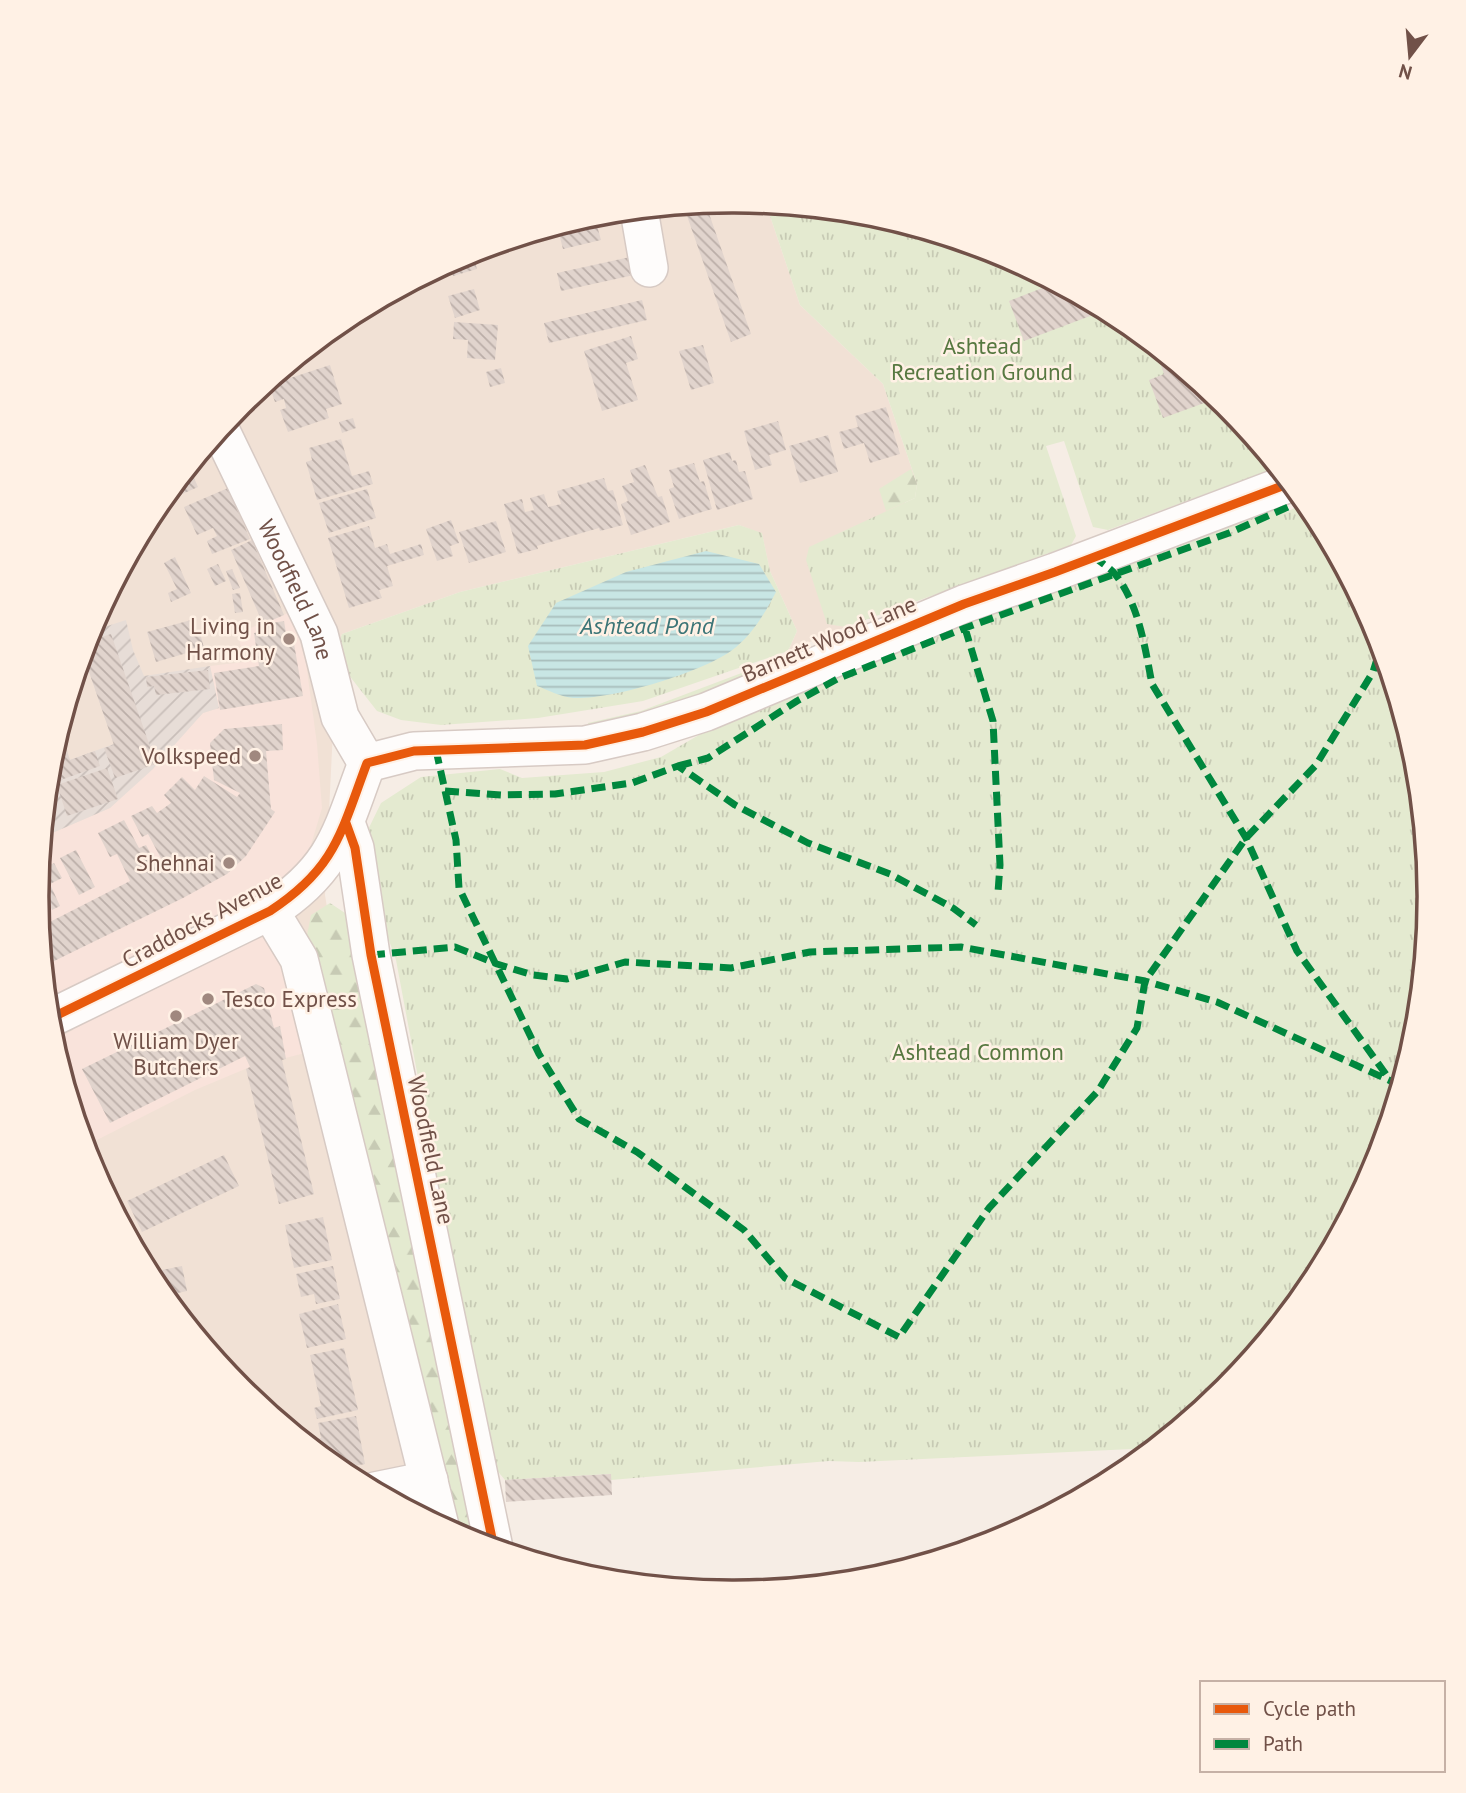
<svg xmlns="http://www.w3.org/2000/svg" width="1466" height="1793" viewBox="0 0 1466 1793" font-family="'PT Sans',sans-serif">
<defs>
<pattern id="industrial-furrows" width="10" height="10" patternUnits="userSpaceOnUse" patternTransform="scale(1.75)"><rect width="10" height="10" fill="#e7ddd7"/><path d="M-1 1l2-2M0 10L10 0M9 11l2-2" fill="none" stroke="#c9bfba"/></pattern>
<pattern id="forest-firs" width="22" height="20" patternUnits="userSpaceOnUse" patternTransform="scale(1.75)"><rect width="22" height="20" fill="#e4ead0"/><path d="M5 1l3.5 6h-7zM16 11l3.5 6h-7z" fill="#c7cab4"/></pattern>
<pattern id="park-tufts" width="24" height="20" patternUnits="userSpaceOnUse" patternTransform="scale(1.75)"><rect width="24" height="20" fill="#e4ead0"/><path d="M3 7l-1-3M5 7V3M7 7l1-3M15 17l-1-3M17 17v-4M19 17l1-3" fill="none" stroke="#c7cab4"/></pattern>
<pattern id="water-rules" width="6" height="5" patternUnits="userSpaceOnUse" patternTransform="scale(1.75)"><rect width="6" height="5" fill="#c8e6e4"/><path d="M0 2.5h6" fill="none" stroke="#a7bdbb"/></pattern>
<pattern id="building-back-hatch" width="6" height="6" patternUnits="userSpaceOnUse" patternTransform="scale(1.75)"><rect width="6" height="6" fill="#e1d4cd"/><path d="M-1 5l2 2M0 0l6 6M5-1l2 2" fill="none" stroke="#bbaea8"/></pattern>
</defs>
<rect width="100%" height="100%" fill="#f6ede5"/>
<!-- residential -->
<path fill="#f1e1d5" d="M733 200 766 204 800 305 883 384 917 484 827 623 846 627 788 651 797 631 770 571 762 534 739 525 460 592 342 634 337 647 325 895 426 1518 346 1475 240 1389 154 1283 90 1163 50 1032 37 896 50 760 90 630 154 509 241 404 347 317 467 253 598 214Z"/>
<!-- commercial -->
<path fill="#f9e3db" d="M291 612 306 663 317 744 322 808 311 845 297 868 275 891 47 1006 37 896 43 837 110 808 203 713 219 708 210 666 244 662 238 633Z
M257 931 277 953 292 964 313 1051 250 1067 195 1090 95 1141 53 1041 73 1030 78 1019Z"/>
<!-- industrial -->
<path fill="url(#industrial-furrows)" d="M126 620 133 650 144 676 210 666 219 708 203 713 153 769 110 808 43 837 50 767 114 744 83 654 89 632Z"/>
<!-- grass -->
<path fill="#e4ead0" d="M789 655 791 661 717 693 588 730V723L641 711Z"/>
<!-- forest -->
<path fill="url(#forest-firs)" d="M911 469 917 484 915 498 886 511 879 489Z
M330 903 348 915 477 1521 466 1530 453 1528 307 935 311 915Z"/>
<!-- park -->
<path fill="url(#park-tufts)" d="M766 204 869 214 1000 253 1120 318 1226 404 1275 465 1265 472 1108 530 1093 527 1064 441 1046 446 1076 536 1071 545 846 627 827 624 806 560 809 547 915 498 917 484 883 384 800 305Z
M1305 502 1312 510 1376 630 1416 761 1429 896 1416 1033 1376 1163 1312 1284 1225 1389 1153 1448 859 1462 829 1461 611 1480 610 1474 505 1480 490 1462 396 960 367 879 362 842 381 803 421 777 500 769 522 778 604 772 661 757 711 728 974 617 1261 510 1287 512Z
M739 525 762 533 770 571 797 631 788 651 643 701 538 718 441 725 401 720 377 711 348 674 337 647 342 634 460 592Z"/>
<!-- water -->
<path fill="url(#water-rules)" d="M706 551 759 564 776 592C765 613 751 637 731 651 700 673 611 700 573 698 561 697 548 690 537 686L528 646 556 603 626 572Z"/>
<!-- building -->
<path fill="url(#building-back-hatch)" d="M706 205 751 334 731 342 686 213Z
M594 215 601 240 563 249 557 226Z
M472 252 477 269 453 276 449 263Z
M630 257 634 275 561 291 557 273Z
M1055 283 1106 310 1024 341 1009 301Z
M474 289 480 310 455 318 448 296Z
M642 300 647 320 549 343 544 323Z
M454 322 498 325 495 360 467 358 468 340 453 339Z
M631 336 638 359 626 363 638 400 602 411 584 351Z
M1153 344 1218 398 1163 418 1149 380 1164 374Z
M703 345 714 383 691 390 679 351Z
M330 365 342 404 326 409 329 418 288 432 280 410 286 408 284 399 275 402 269 385Z
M501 368 505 383 490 387 486 372Z
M886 407 900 454 870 463 864 443 844 449 839 432 858 427 855 416Z
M353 418 356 428 342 433 339 422Z
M778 421 786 450 769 455 772 465 755 470 744 431Z
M828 435 838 472 800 483 789 446Z
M341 439 352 476 369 471 373 484 317 500 306 462 312 460 309 448Z
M730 452 732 461 736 460 739 472 745 471 753 499 717 510 703 460Z
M694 463 700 482 704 481 712 509 679 519 669 489 674 487 669 470Z
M645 465 658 497 662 496 670 522 631 535 621 504 628 501 622 486 634 482 630 470Z
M189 467 198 487 162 503 161 501Z
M604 478 608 491 613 490 623 525 600 531 599 528 537 546 538 549 518 554 504 504 522 499 525 512 534 510 530 498 544 494 548 507 561 504 557 491Z
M228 488 250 539 212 554 207 541 217 536 213 528 197 535 184 507Z
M367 489 376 518 329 533 319 503Z
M451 520 459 543 450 546 453 556 437 561 426 529Z
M496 521 506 552 469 563 459 532Z
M369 526 375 548 387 544 390 554 421 544 424 555 387 566 393 586 379 590 382 598 349 608 328 538Z
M252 540 284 615 263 624 231 550Z
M175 557 191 593 171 602 168 593 177 589 164 563Z
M218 564 226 581 215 586 207 569Z
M232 569 240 588 233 590 226 571Z
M240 593 243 612 235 613 232 594Z
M191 620 196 635 200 633 204 648 156 662 147 632Z
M284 621 286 633 292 632 303 696 220 710 214 673 259 666 254 633 267 631 266 624Z
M111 634 156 764 115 778 104 748 114 745 83 654 86 642Z
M208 670 210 689 156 695 154 686 147 687 146 677Z
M282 724 283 750 266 751 271 809 275 812 246 856 227 874 183 898 44 966 40 927 130 881 117 854 110 857 98 833 124 820 139 848 146 845 158 867 164 864 148 834 142 837 131 816 152 806 157 813 171 803 164 795 182 777 195 790 204 776 237 797 240 793 214 780 210 743 224 729Z
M60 729 70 760 95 751 100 766 55 782 50 767Z
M107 768 118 799 67 816 57 785Z
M76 850 95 887 79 895 60 858Z
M54 863 62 878 50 884 60 906 52 910 49 904 38 909 39 870Z
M256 984 264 988 274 1028 280 1026 286 1059 282 1060 314 1194 279 1204 246 1069 250 1067 245 1056 110 1123 82 1069Z
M68 1079 84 1112 78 1115 80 1120 77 1122 65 1080Z
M224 1155 239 1186 142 1232 127 1201Z
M323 1217 332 1260 294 1268 285 1225Z
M182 1266 187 1291 164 1296 161 1291 157 1271Z
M333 1266 340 1299 316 1304 314 1294 301 1297 296 1274Z
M338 1304 346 1339 307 1348 299 1314Z
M344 1348 358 1410 317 1419 314 1408 321 1406 310 1355Z
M356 1416 365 1464 339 1469 304 1441 321 1438 318 1423Z
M611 1474 612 1495 506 1502 505 1480Z"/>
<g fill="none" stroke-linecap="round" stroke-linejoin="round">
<defs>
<g id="minor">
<path d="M639 210 649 268"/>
<path id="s1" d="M220 429 319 634 340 717 367 763"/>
<path d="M367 763 414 751 585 745 643 732 706 712 964 604 1055 572 1290 483"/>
<path d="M346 823 355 848 371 955 494 1548"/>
<path d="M270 911 299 959 440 1526"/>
<path d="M49 1019 270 911C336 868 341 832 367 763"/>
<path d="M375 1491 429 1480"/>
</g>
</defs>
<!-- minor casing -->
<use href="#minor" stroke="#d7cac4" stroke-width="40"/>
<!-- minor -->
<use href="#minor" stroke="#fefcfb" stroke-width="37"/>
<!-- quiet -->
<path stroke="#00873e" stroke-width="7" stroke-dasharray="14 7" stroke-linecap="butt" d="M1093 556C1100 562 1109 567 1115 574 1139 604 1145 648 1152 684L1246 838 1297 951 1398 1091
M965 628 993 721 1000 865 998 892
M436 750 456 840 459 888 539 1054 579 1119 637 1152 744 1230 785 1278 899 1337 989 1208 1098 1091 1137 1028 1145 981 1246 838 1316 765 1373 672 1381 646
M678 766 708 758 797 701 839 678 965 628 1229 533 1304 500
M445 791 501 795 555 794 632 783 678 766 735 805 808 843 890 874 953 908 976 925
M371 955 455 947 497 964 533 975 567 979 625 962 731 968 810 952 961 947 1145 981 1217 1002 1393 1082"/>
<defs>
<path id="cycleway" d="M346 823 355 848 371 955 494 1548
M49 1019 270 911C336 868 341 832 367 763L414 751 585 745 643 732 706 712 964 604 1055 572 1290 483"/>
</defs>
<!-- cycleway casing -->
<use href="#cycleway" stroke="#fff1e5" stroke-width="13"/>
<!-- cycleway -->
<use href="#cycleway" stroke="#e8590c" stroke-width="9"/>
</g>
<!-- markers -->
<g fill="#a0887f" stroke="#fff1e5" stroke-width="2.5">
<circle cx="289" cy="639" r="7"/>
<circle cx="255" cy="756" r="7"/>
<circle cx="229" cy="863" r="7"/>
<circle cx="208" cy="999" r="7"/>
<circle cx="176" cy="1016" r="7"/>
</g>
<g text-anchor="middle" stroke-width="5" stroke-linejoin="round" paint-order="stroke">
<!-- park labels -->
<g font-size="23" fill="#577840" stroke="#fff1e5">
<text x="982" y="354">Ashtead<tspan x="982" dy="26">Recreation Ground</tspan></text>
<text x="978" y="1060">Ashtead Common</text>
</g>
<!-- street labels -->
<g font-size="23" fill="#715148" stroke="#fff1e5">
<text dy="8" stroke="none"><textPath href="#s1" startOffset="178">Woodfield Lane</textPath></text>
<text transform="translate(829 639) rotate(-23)" y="8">Barnett Wood Lane</text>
<text transform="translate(202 920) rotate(-28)" y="8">Craddocks Avenue</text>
<text transform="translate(431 1150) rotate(78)" y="8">Woodfield Lane</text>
</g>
<!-- poi labels -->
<g font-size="23" fill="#715148" stroke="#fff1e5" text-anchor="end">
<text x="275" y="634">Living in<tspan x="275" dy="26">Harmony</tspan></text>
<text x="241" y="764">Volkspeed</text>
<text x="215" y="871">Shehnai</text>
<text x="222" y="1007" text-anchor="start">Tesco Express</text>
<text x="176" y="1049" text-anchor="middle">William Dyer<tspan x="176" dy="26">Butchers</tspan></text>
</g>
<!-- water labels -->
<g font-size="24" font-style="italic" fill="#3c7577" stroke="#fff1e5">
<text x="647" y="634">Ashtead Pond</text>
</g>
</g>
<!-- crop -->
<path d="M0 0H1466V1793H0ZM732 213H734A683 683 0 0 1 1417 896V897A683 683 0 0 1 734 1580H732A683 683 0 0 1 49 897V896A683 683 0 0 1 732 213Z" fill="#fff1e5" fill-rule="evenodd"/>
<path fill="none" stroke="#715148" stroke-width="3.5" d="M732 213H734A683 683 0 0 1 1417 896V897A683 683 0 0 1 734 1580H732A683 683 0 0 1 49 897V896A683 683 0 0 1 732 213Z"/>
<!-- legend -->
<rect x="1200" y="1681" width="245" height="91" fill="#fff1e5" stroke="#c6b1a6" stroke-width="2"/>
<rect x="1214" y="1704" width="35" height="10" fill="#e8590c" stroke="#c6b1a6" stroke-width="2"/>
<text x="1263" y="1716" font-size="21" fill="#715148">Cycle path</text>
<rect x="1214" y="1739" width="35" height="10" fill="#00873e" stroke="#c6b1a6" stroke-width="2"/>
<text x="1263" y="1751" font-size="21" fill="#715148">Path</text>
<!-- north arrow -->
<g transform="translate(1410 56) rotate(196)" stroke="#fff1e5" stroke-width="5" paint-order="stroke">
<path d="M0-5L12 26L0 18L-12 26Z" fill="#715148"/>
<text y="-10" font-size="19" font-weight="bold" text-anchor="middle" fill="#715148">N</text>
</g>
</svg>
